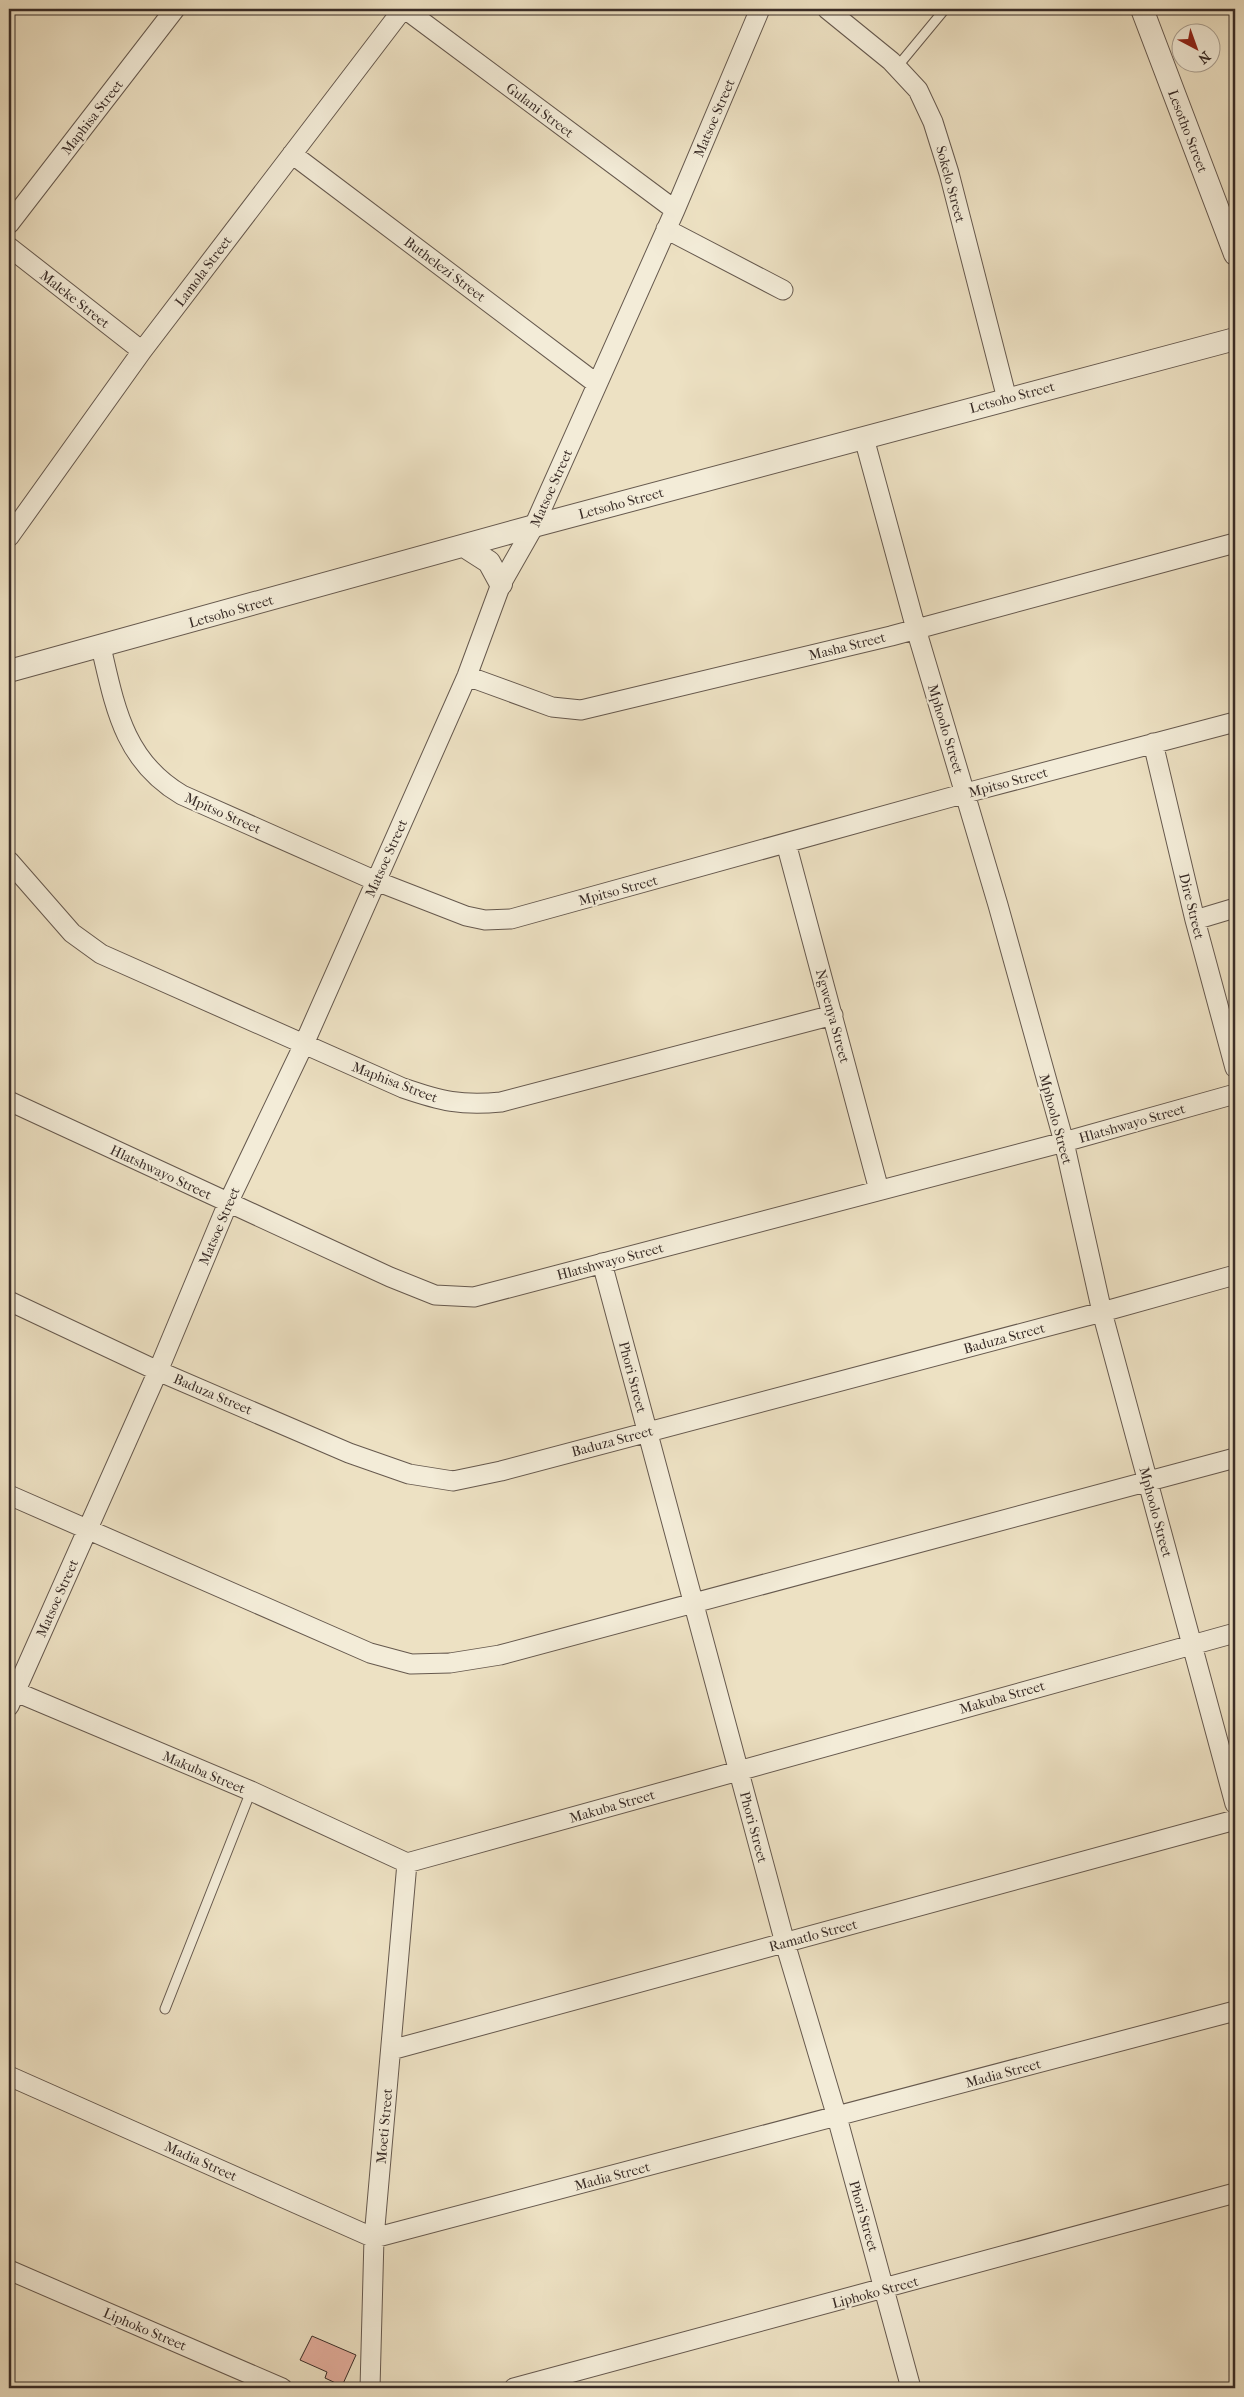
<svg xmlns="http://www.w3.org/2000/svg" width="1244" height="2397" viewBox="0 0 1244 2397" font-family="'IM FELL French Canon',serif">
<rect width="100%" height="100%" fill="#ede1c3"/>
<filter id="stains"><feTurbulence type="fractalNoise" baseFrequency=".004" numOctaves="4"/><feColorMatrix values="0 0 0 0 .2 0 0 0 0 .09 0 0 0 0 .02 0 0 0 .5 -.17"/></filter>
<radialGradient id="worn" r=".72"><stop offset=".6" stop-color="#630" stop-opacity="0"/><stop offset="1" stop-color="#630" stop-opacity=".3"/></radialGradient>
<!-- building -->
<path fill="#e3ad9c" stroke="#392c27" d="M312 2336 356 2355 342 2386 325 2378 327 2372 300 2360Z"/>
<g fill="none" stroke-linecap="round" stroke-linejoin="round">
<defs>
<path id="service" d="M897 67 945 9
M165 2009 251 1791"/>
<path id="minor" d="M405 9 675 210
M827 9 891 61 918 90 933 122 949 173 1007 399
M292 154 597 384
M9 224 175 9
M666 229 783 290
M9 247 142 351
M864 438 916 629 998 905 1064 1142 1102 1312 1235 1804
M9 537 142 351 403 9
M101 647C115 707 124 761 182 795L376 881 466 916 485 920 511 919 966 793 1235 722
M467 676 552 707 581 710 891 636 1235 543
M1153 743 1195 920 1235 1068
M786 843 879 1190
M9 861 72 933 101 954 403 1088C441 1101 461 1106 501 1102L833 1015
M1195 920 1235 908
M9 1101 390 1277 435 1295 474 1297 1064 1142 1235 1094
M602 1263 785 1943 837 2117 911 2388
M9 1301 158 1371 349 1453 409 1474 453 1481 501 1471 1102 1312 1235 1275
M9 1495 370 1653 411 1664 450 1663 500 1655 1235 1458
M9 1689 251 1791 407 1863 1235 1633
M9 1706 158 1371 228 1203 304 1044 467 676 501 584 534 526 675 210 760 9
M391 2050 1235 1820
M9 2076 374 2238 1235 2011
M9 2270 282 2388
M370 2388 374 2238 407 1863
M514 2388 1235 2193"/>
<path id="tertiary" d="M1142 9 1235 254
M464 546 489 562 501 584
M9 671 534 526 1235 339"/>
</defs>
<!-- service casing -->
<use href="#service" stroke="#66594e" stroke-width="11"/>
<!-- minor casing -->
<use href="#minor" stroke="#66594e" stroke-width="21"/>
<!-- tertiary casing -->
<use href="#tertiary" stroke="#66594e" stroke-width="24"/>
<!-- service -->
<use href="#service" stroke="#f3ecd8" stroke-width="9"/>
<!-- minor -->
<use href="#minor" stroke="#f3ecd8" stroke-width="19"/>
<!-- tertiary -->
<use href="#tertiary" stroke="#f3ecd8" stroke-width="22"/>
</g>
<g text-anchor="middle" stroke-width="4" stroke-linejoin="round" paint-order="stroke">
<!-- street labels -->
<g font-size="14" fill="#392c27" stroke="#f3ecd8">
<text transform="translate(540 110) rotate(37)" y="5">Gulani Street</text>
<text transform="translate(92 117) rotate(-52)" y="5">Maphisa Street</text>
<text transform="translate(714 118) rotate(-67)" y="5">Matsoe Street</text>
<text transform="translate(1188 131) rotate(69)" y="5">Lesotho Street</text>
<text transform="translate(951 184) rotate(75)" y="5">Sokelo Street</text>
<text transform="translate(445 269) rotate(37)" y="5">Buthelezi Street</text>
<text transform="translate(203 271) rotate(-53)" y="5">Lamola Street</text>
<text transform="translate(75 299) rotate(38)" y="5">Maleke Street</text>
<text transform="translate(1012 397) rotate(-15)" y="5">Letsoho Street</text>
<text transform="translate(551 488) rotate(-66)" y="5">Matsoe Street</text>
<text transform="translate(621 503) rotate(-15)" y="5">Letsoho Street</text>
<text transform="translate(231 611) rotate(-16)" y="5">Letsoho Street</text>
<text transform="translate(847 646) rotate(-14)" y="5">Masha Street</text>
<text transform="translate(946 729) rotate(73)" y="5">Mphoolo Street</text>
<text transform="translate(1008 782) rotate(-15)" y="5">Mpitso Street</text>
<text transform="translate(223 813) rotate(24)" y="5">Mpitso Street</text>
<text transform="translate(386 858) rotate(-66)" y="5">Matsoe Street</text>
<text transform="translate(618 890) rotate(-15)" y="5">Mpitso Street</text>
<text transform="translate(1192 906) rotate(76)" y="5">Dire Street</text>
<text transform="translate(833 1016) rotate(75)" y="5">Ngwenya Street</text>
<text transform="translate(395 1082) rotate(21)" y="5">Maphisa Street</text>
<text transform="translate(1056 1119) rotate(75)" y="5">Mphoolo Street</text>
<text transform="translate(1132 1123) rotate(-16)" y="5">Hlatshwayo Street</text>
<text transform="translate(161 1172) rotate(25)" y="5">Hlatshwayo Street</text>
<text transform="translate(219 1226) rotate(-67)" y="5">Matsoe Street</text>
<text transform="translate(610 1261) rotate(-15)" y="5">Hlatshwayo Street</text>
<text transform="translate(1004 1338) rotate(-15)" y="5">Baduza Street</text>
<text transform="translate(633 1377) rotate(75)" y="5">Phori Street</text>
<text transform="translate(213 1394) rotate(23)" y="5">Baduza Street</text>
<text transform="translate(612 1441) rotate(-15)" y="5">Baduza Street</text>
<text transform="translate(1156 1512) rotate(75)" y="5">Mphoolo Street</text>
<text transform="translate(57 1598) rotate(-66)" y="5">Matsoe Street</text>
<text transform="translate(1002 1697) rotate(-16)" y="5">Makuba Street</text>
<text transform="translate(204 1772) rotate(23)" y="5">Makuba Street</text>
<text transform="translate(612 1806) rotate(-16)" y="5">Makuba Street</text>
<text transform="translate(754 1827) rotate(75)" y="5">Phori Street</text>
<text transform="translate(813 1935) rotate(-15)" y="5">Ramatlo Street</text>
<text transform="translate(1003 2073) rotate(-15)" y="5">Madia Street</text>
<text transform="translate(384 2126) rotate(-85)" y="5">Moeti Street</text>
<text transform="translate(201 2161) rotate(24)" y="5">Madia Street</text>
<text transform="translate(612 2176) rotate(-15)" y="5">Madia Street</text>
<text transform="translate(864 2216) rotate(74)" y="5">Phori Street</text>
<text transform="translate(875 2292) rotate(-15)" y="5">Liphoko Street</text>
<text transform="translate(145 2329) rotate(23)" y="5">Liphoko Street</text>
</g>
</g>
<!-- margin -->
<rect width="1244" height="2397" fill="none" stroke="#ede1c3" stroke-width="30"/>
<rect x="10" y="10" width="1224" height="2377" fill="none" stroke="#392c27" stroke-width="2.5"/>
<rect x="15" y="15" width="1214" height="2367" fill="none" stroke="#392c27"/>
<!-- north arrow -->
<g transform="translate(1196 48) rotate(139)"><circle r="24" fill="#f3ecd8" stroke="#a99f91"/>
<path d="M0-4L9 19L0 12L-9 19Z" fill="#8f2418"/>
<text y="-8" font-size="14" font-weight="bold" text-anchor="middle" fill="#392c27">N</text>
</g>
<rect width="100%" height="100%" filter="url(#stains)"/>
<rect width="100%" height="100%" fill="url(#worn)"/>
</svg>
